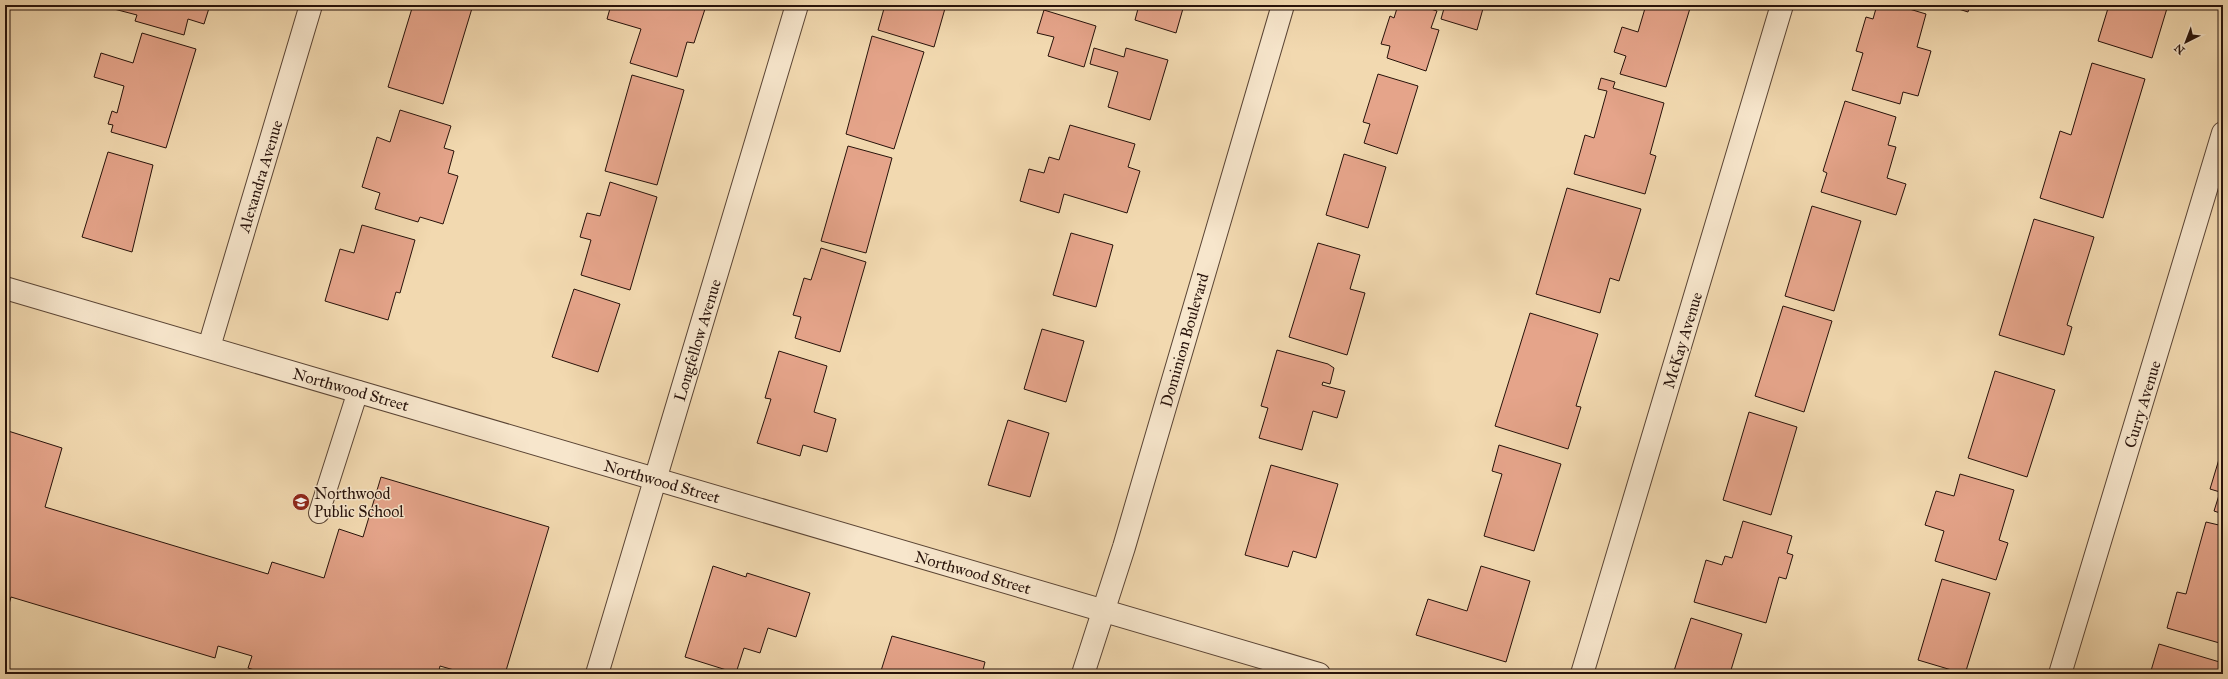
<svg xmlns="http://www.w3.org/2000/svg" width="2228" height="679" viewBox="0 0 2228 679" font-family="'IM FELL Great Primer',serif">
<rect width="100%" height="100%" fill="#f2d9b0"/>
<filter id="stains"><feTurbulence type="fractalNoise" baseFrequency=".005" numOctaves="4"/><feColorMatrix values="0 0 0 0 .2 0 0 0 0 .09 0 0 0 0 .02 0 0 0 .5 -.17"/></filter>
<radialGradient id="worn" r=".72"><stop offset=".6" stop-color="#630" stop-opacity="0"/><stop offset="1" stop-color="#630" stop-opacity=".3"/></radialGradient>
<!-- building -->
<path fill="#e5a48a" stroke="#27120a" d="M115 5H210L204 24 188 19 184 35 135 21 137 15 114 9Z
M413 5H473L443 104 388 87Z
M611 5H692L705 9 694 43 687 42 677 77 630 63 641 29 607 19Z
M885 5H946L934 47 878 30Z
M1139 5H1184L1176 33 1135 20Z
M1398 5H1418L1437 11 1431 28 1439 30 1426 71 1387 58 1390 46 1381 44 1390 16 1394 18Z
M1445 5H1484L1477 30 1441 19Z
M1646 5H1691L1666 87 1620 74 1626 56 1614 52 1622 27 1638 32Z
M1877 5H1896L1926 14 1917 47 1931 51 1918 96 1903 92 1900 104 1852 90 1863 53 1856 51 1866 17 1873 19Z
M1946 5H1970L1968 12Z
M2109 5H2168L2152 58 2098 41Z
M1044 10 1096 26 1084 67 1048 56 1054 37 1037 33Z
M142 33 196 49 166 148 111 132 113 125 108 124 112 111 117 113 124 86 94 77 101 53 133 63Z
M872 36 924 52 894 149 846 134Z
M1094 48 1124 57 1126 48 1168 60 1150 120 1108 107 1118 72 1090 64Z
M2092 63 2145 79 2103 218 2040 198 2060 131 2071 135Z
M1378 74 1418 86 1397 154 1364 143 1370 124 1363 122Z
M632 75 684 90 657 185 605 171Z
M1601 78 1615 82 1613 88 1664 103 1650 154 1656 156 1645 194 1574 174 1585 135 1594 138 1607 91 1598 89Z
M1845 101 1896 117 1888 145 1896 147 1887 178 1906 184 1896 215 1821 192 1827 173 1823 171Z
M400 110 451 126 444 148 454 151 448 173 458 176 443 224 420 217 418 222 375 209 380 193 362 187 377 137 390 142Z
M1070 125 1135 144 1128 167 1140 171 1127 213 1064 194 1059 213 1020 201 1029 169 1044 173 1049 157 1059 160Z
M848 146 892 158 866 253 821 241Z
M108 152 153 165 132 252 82 237Z
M1344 154 1386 167 1368 228 1326 215Z
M610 182 657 197 630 290 581 275 591 240 580 237 587 213 600 216Z
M1567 188 1641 209 1619 281 1610 278 1600 313 1536 294Z
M1812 206 1861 221 1834 311 1785 296Z
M2034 219 2094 237 2067 325 2072 327 2064 355 1999 335Z
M362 225 415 240 400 293 396 292 388 320 325 301 340 249 354 253Z
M1071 233 1113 245 1096 307 1053 295Z
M1318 243 1360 255 1350 289 1365 293 1347 355 1289 337Z
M821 248 866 262 840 352 795 338 801 317 793 315 794 312 804 278 811 280Z
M574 289 620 304 598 372 552 357Z
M1783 306 1832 321 1804 412 1755 396Z
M1530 313 1598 334 1576 406 1581 407 1568 449 1495 426Z
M1042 329 1084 341 1066 402 1024 389Z
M1277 350 1328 364 1334 368 1330 384 1323 382 1322 385 1345 391 1337 418 1313 411 1302 450 1259 438 1268 408 1261 406Z
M779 351 827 366 814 412 836 419 827 452 803 445 800 456 757 443 771 399 765 398Z
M1995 371 2055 390 2027 477 1968 458Z
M1749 412 1797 427 1771 515 1723 500Z
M1008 420 1049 433 1030 497 988 485Z
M5 430 62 448 45 507 268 574 272 562 324 578 339 529 363 537 381 477 549 527 505 674H468L440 666 438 674H267L248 668 252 656 218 646 215 658 11 597 5 618Z
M1499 445 1561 464 1534 551 1484 536 1502 474 1492 471Z
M2223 446V514L2214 511 2220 492 2210 489Z
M1271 465 1338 484 1316 558 1293 551 1288 567 1245 555Z
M1960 474 2014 490 1999 540 2008 543 1996 580 1935 561 1944 531 1925 525 1936 491 1954 496Z
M1743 521 1792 536 1787 553 1793 555 1786 579 1779 577 1766 623 1694 602 1706 560 1722 565 1725 556 1732 558Z
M2206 522 2223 526V644L2167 628 2177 592 2186 594Z
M713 566 746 577 747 573 810 593 796 637 768 628 760 653 744 648 736 673 685 657Z
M1481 566 1530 581 1506 662 1416 635 1428 599 1467 611Z
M1942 579 1990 593 1965 674 1918 660Z
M1691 618 1742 634 1731 670 1742 674H1673Z
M892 636 985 662 982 674H880Z
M2159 644 2223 663V674H2150Z"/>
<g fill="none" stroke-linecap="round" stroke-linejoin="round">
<defs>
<path id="service" d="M319 513 358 391"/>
<path id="minor" d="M5 288 1319 674
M209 347 311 5
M597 674 797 5
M1582 674 1782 5
M2060 674 2223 133"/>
<path id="tertiary" d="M1083 674 1124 547 1283 5"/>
</defs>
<!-- service casing -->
<use href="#service" stroke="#5a4434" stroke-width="22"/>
<!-- minor casing -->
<use href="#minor" stroke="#5a4434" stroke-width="24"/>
<!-- tertiary casing -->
<use href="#tertiary" stroke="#5a4434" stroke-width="24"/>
<!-- service -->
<use href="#service" stroke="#f7e6cc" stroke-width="20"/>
<!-- minor -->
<use href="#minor" stroke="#f7e6cc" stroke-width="22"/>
<!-- tertiary -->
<use href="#tertiary" stroke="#f7e6cc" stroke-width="22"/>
</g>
<!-- icons -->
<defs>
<symbol id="school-disc" viewBox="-11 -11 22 22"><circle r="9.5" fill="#8f2418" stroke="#f7e6cc"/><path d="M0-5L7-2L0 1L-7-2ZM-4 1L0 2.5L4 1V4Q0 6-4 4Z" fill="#fff"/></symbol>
</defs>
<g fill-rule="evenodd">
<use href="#school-disc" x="291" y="492" width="20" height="20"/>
</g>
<g text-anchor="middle" stroke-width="3" stroke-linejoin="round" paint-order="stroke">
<!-- street labels -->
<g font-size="16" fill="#27120a" stroke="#f7e6cc">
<text transform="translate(260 176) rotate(-73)" y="6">Alexandra Avenue</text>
<text transform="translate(697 340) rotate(-73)" y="6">Longfellow Avenue</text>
<text transform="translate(1184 340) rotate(-74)" y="6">Dominion Boulevard</text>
<text transform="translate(1682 340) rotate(-73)" y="6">McKay Avenue</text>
<text transform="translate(351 389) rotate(16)" y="6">Northwood Street</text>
<text transform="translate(2142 404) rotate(-73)" y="6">Curry Avenue</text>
<text transform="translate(662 481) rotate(16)" y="6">Northwood Street</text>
<text transform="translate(973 572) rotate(16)" y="6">Northwood Street</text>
</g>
<!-- poi labels -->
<g font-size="16" fill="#27120a" stroke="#f7e6cc" text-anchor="start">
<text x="314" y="499">Northwood<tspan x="314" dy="18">Public School</tspan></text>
</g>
</g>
<!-- margin -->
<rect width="2228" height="679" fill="none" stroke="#f2d9b0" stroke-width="20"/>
<rect x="6" y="6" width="2216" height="667" fill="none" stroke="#27120a" stroke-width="2"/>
<rect x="10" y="10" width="2208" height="659" fill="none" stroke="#27120a"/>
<!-- north arrow -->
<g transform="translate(2186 42) rotate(222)" stroke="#f7e6cc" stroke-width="3" paint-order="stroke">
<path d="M0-3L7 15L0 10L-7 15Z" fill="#27120a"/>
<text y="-6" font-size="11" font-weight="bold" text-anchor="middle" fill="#27120a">N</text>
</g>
<rect width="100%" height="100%" filter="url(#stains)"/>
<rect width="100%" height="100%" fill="url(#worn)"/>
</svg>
